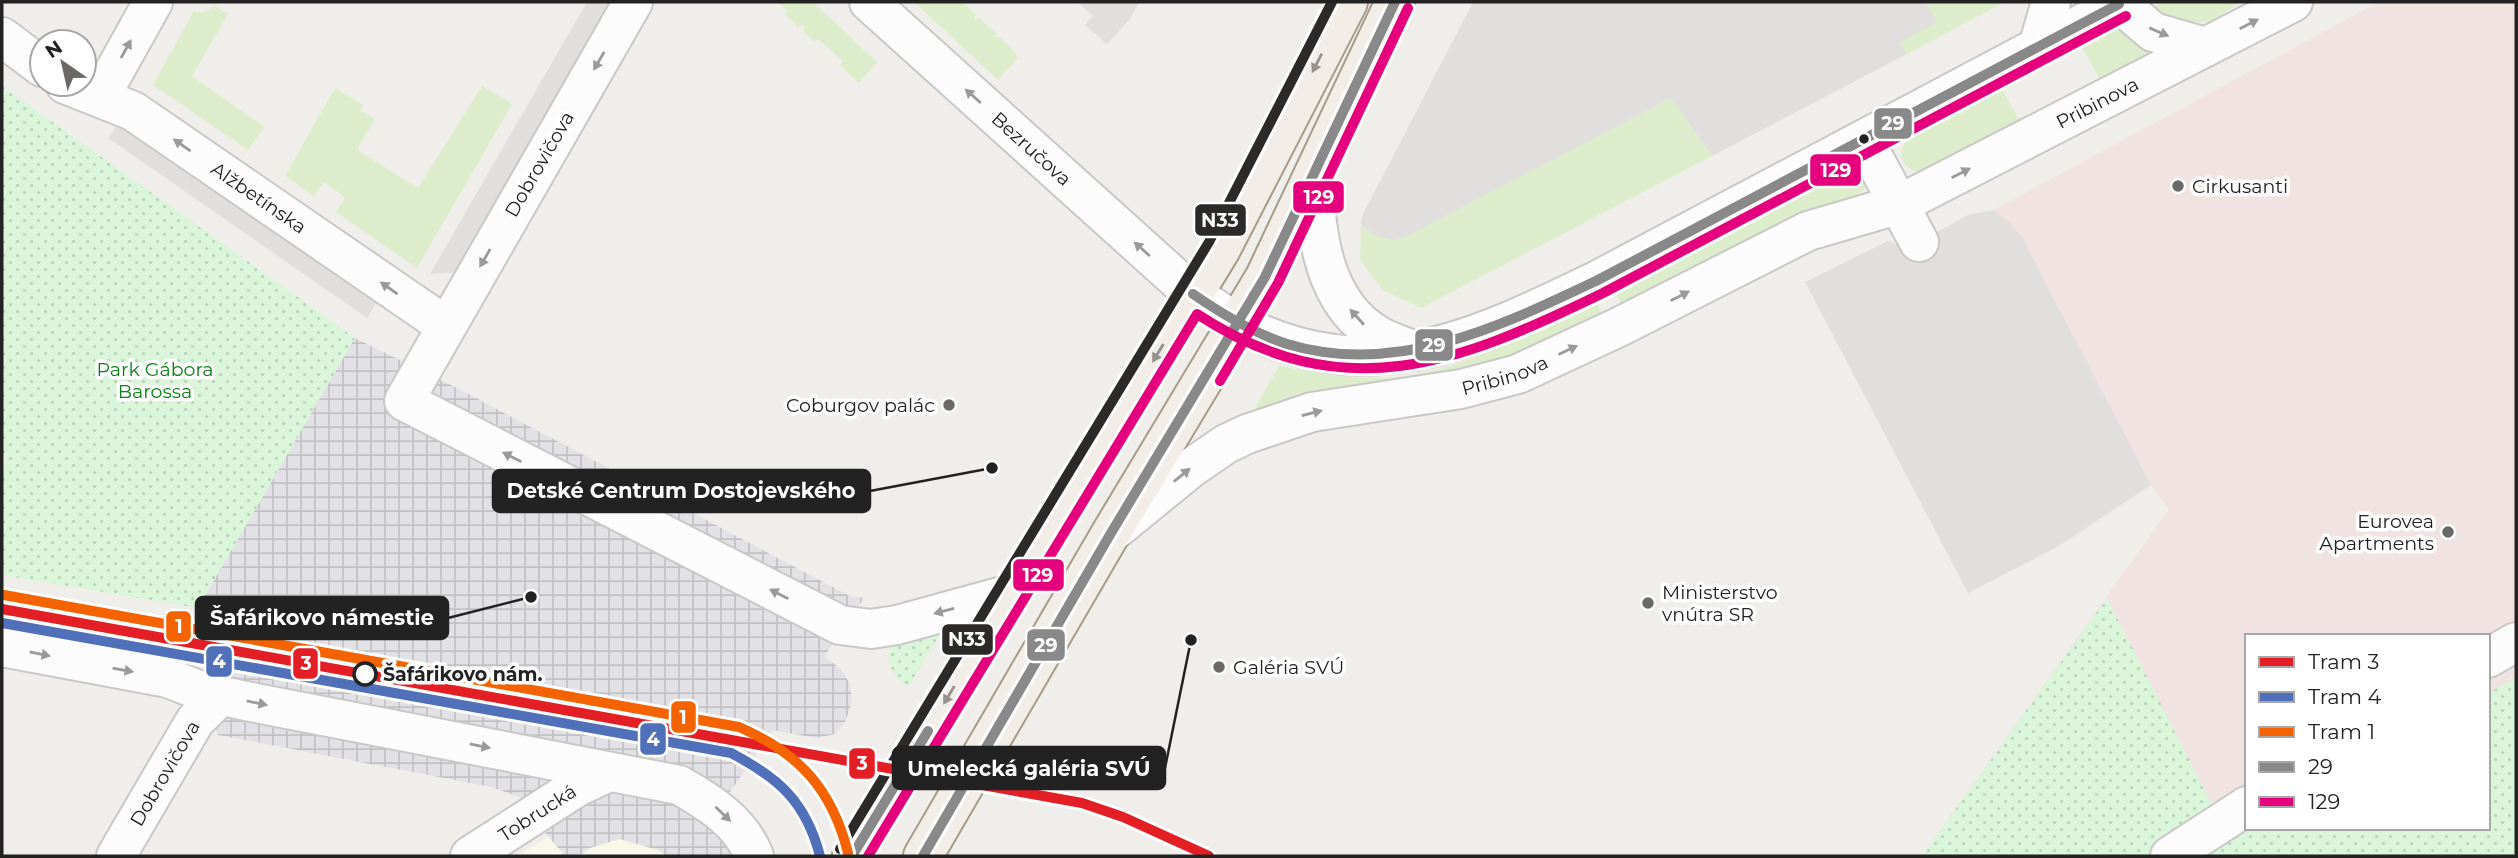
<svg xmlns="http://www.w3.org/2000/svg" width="2518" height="858" viewBox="0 0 2518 858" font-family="Montserrat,sans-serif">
<defs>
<pattern id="park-dots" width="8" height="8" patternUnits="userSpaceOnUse" patternTransform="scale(1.75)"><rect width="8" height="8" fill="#daf5da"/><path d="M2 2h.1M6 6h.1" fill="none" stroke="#bbd2bb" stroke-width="1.8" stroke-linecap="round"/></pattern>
<pattern id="plaza-grid" width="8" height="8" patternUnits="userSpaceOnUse" patternTransform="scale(1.75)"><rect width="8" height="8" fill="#e2e1e5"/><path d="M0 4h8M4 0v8" fill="none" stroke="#c2c1c4"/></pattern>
</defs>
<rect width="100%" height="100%" fill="#f0eeeb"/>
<!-- commercial -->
<path fill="#f1e3e1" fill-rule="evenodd" d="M2379 2H2516V856H1922L2169 509 2151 485 2007 220 1993 210ZM2247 636H2488V828H2247Z"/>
<!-- education -->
<path fill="#f8f7e8" d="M575 834H622L672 856H518L548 837Z"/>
<!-- grass -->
<path fill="#ddeccb" d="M778 2H813L877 62 859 83 840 65 843 61 818 39 815 42 803 31 804 27 802 24 798 27 785 15 787 11Z
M914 2H962L976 15 974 17 976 20 979 18 996 33 995 36 997 38 999 37 1017 54 1015 56 1018 58 998 80Z
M1925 2H2005L1907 54 1900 42 1936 22Z
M2164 2H2240L2212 21 2178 24 2147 10Z
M215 6 228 14 192 76 264 127 248 150 153 85 194 11 201 13Z
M2120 27 2163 49 2101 82 2082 47Z
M482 86 512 104 417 268 336 212 345 197 324 182 314 196 285 176 335 88 363 105 361 111 375 119 358 147 359 151 418 188Z
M2002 89 2021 123 1927 173C1902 171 1894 156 1909 136Z
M1671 98 1712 156 1421 308 1383 290 1360 260 1361 225C1378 237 1389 241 1409 235Z
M1850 169 1861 173 1867 184 1863 191 1622 305 1613 289 1840 172Z
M1595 299 1603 315 1487 370 1252 413 1279 366C1317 373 1357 381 1396 377 1467 370 1534 331 1595 299Z"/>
<!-- park -->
<path fill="url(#park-dots)" d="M2 86 355 338 198 608 2 575V484L7 455 2 452Z
M2107 598 2229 838 2247 828H2488V693L2516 677V856H1922Z
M951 617 908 687C893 676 887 665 889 647 912 644 931 629 951 617Z"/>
<!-- parking -->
<path fill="#e0dfde" d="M587 2H617L464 272 430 274Z
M1077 2H1139L1130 19 1107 44 1085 25 1093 16Z
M1473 2H1925L1937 22 1900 42 1907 54 1712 156 1671 98 1409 235 1395 240 1378 237 1361 225 1362 216Z
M124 117 382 293 367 318 108 138Z
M1993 210 2007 220 2021 236 2151 485 2059 546 1968 593 1805 282 1888 241 1908 248 1968 215Z"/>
<!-- plaza -->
<path fill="url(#plaza-grid)" d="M355 338 461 390 840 591 850 596 864 598 824 657 840 668 850 684 852 702 845 722 835 734 816 738 773 730 707 825 720 838 731 856H666L658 850 619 839 590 848 579 856H565L541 828 563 812 491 787 218 735 198 608Z"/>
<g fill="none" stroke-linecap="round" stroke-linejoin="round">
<defs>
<g id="minor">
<path d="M633 2 404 401 840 625 871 629 897 625 1010 594"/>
<path id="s1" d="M869 2 1193 294C1208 304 1223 314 1238 323 1369 392 1476 339 1596 281L2123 2"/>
<path d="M2118 2 2153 32 2205 47"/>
<path d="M2 37 42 67"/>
<path d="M2038 47 2051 2"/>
<path id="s2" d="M65 84 133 111 446 326"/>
<path d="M100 97 153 2"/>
<path d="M1864 140 1919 242"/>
<path d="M1313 177C1316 235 1323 304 1379 336 1390 342 1403 346 1415 351"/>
<path id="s3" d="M1115 530 1191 468 1226 444 1247 434 1312 412 1461 389 1518 374 1619 327 1808 231 1900 204 2293 2"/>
<path d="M2 647 168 678 201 691 246 701 679 785C709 802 741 822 754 856"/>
<path d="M2488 658 2516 642"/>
<path id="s4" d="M116 856 195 721 221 695"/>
<path id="s5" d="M470 856 577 787 609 772"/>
<path d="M2170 856 2247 806"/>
</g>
<path id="major" d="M852 856 1221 249 1348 2
M923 856 1111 533 1265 277 1395 2"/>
</defs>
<!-- minor casing -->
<use href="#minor" stroke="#c9c8c7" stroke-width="42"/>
<!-- major casing -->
<use href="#major" stroke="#a79c86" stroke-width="42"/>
<!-- minor -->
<use href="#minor" stroke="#fdfcfc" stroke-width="38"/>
<!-- major -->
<use href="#major" stroke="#f3ede7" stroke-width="38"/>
<defs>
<path id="bus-1" d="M1193 294C1222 314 1253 333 1287 344 1396 377 1499 327 1596 281L2119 4
M852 856 928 731
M923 856 1111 533 1265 277 1395 2"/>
<path id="bus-2" d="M1220 381 1278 283 1408 8
M868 856 1197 314C1344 410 1459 363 1603 293L2126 16"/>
<path id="bus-3" d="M840 849 1209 242 1332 2"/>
</defs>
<!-- bus-1 casing -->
<use href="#bus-1" stroke="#fff" stroke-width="16"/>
<!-- bus-2 casing -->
<use href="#bus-2" stroke="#fff" stroke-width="16"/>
<!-- bus-3 casing -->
<use href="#bus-3" stroke="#fff" stroke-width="16"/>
<!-- bus-1 -->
<use href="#bus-1" stroke="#898989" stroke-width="10"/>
<!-- bus-2 -->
<use href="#bus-2" stroke="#e5007d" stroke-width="10"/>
<!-- bus-3 -->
<use href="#bus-3" stroke="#2b2a29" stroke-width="10"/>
<defs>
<path id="tram-1" d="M2 609 1082 803 1123 817 1209 856"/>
<path id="tram-2" d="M2 623 731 753C779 778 806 802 820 856"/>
<path id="tram-3" d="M4 595 739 727C799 753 832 789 848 853"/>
</defs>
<!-- tram-1 casing -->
<use href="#tram-1" stroke="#fff" stroke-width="16"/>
<!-- tram-2 casing -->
<use href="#tram-2" stroke="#fff" stroke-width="16"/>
<!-- tram-3 casing -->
<use href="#tram-3" stroke="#fff" stroke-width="16"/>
<!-- tram-1 -->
<use href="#tram-1" stroke="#e31e24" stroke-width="10"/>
<!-- tram-2 -->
<use href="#tram-2" stroke="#5071b9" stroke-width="10"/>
<!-- tram-3 -->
<use href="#tram-3" stroke="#f56200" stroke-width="10"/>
</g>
<!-- one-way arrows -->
<defs><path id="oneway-solid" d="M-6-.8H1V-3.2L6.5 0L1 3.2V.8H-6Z" transform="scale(1.75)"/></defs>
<g fill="#9a9a9a">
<use href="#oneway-solid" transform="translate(2249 24) rotate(-27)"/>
<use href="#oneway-solid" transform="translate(2159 32) rotate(23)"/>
<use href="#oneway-solid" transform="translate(126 49) rotate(-61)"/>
<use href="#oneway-solid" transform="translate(599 61) rotate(120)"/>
<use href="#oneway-solid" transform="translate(973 96) rotate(-138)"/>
<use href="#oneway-solid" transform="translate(182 145) rotate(-145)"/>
<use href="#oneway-solid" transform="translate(1961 173) rotate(-27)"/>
<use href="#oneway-solid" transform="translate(1142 249) rotate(-138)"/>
<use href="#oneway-solid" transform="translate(485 258) rotate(120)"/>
<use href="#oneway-solid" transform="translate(389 288) rotate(-145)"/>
<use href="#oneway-solid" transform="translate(1680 296) rotate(-27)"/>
<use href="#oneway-solid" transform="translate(1357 317) rotate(-132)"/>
<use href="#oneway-solid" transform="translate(1568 350) rotate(-25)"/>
<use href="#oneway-solid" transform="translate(1312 413) rotate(-14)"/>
<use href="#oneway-solid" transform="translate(512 457) rotate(-153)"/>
<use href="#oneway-solid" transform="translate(1182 475) rotate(-39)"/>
<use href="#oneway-solid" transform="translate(779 594) rotate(-153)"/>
<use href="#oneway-solid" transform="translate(944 611) rotate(165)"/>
<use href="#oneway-solid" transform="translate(40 654) rotate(11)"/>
<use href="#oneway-solid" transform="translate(123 670) rotate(10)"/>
<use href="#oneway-solid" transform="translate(257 703) rotate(11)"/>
<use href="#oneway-solid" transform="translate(480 746) rotate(11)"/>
<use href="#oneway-solid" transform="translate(723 814) rotate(44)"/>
</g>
<g fill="#95928e">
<use href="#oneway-solid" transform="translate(1317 63) rotate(117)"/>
<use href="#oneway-solid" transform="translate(1158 353) rotate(121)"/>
<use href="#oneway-solid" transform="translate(949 695) rotate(121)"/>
</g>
<!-- markers -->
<circle fill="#222" stroke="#fff" stroke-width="2.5" cx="1864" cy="139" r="6"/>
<g fill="#6a6968" stroke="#fff" stroke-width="2.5">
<circle cx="2178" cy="186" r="7"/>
<circle cx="949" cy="405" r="7"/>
<circle cx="2448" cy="532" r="7"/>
<circle cx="1648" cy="603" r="7"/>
<circle cx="1219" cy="667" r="7"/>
</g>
<circle fill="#fff" stroke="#222" stroke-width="3.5" cx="365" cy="674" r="11"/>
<g text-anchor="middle" stroke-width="7" stroke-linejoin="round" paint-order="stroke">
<!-- street labels -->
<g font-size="19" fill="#222" stroke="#fff">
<text dy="7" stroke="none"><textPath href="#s3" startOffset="1083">Pribinova</textPath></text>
<text dy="7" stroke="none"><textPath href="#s1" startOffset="219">Bezručova</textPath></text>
<text transform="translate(539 164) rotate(-60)" y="7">Dobrovičova</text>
<text dy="7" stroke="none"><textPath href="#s2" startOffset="226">Alžbetínska</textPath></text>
<text dy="7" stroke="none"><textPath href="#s3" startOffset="429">Pribinova</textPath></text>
<text dy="7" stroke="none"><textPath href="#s4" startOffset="96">Dobrovičova</textPath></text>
<text dy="7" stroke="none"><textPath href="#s5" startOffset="80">Tobrucká</textPath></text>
</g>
<!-- poi labels -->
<g font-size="19" fill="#222" stroke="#fff" text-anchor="start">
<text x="2192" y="193">Cirkusanti</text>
<text x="935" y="412" text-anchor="end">Coburgov palác</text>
<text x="2434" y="528" text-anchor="end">Eurovea<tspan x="2434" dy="22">Apartments</tspan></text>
<text x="1662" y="599">Ministerstvo<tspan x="1662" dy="22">vnútra SR</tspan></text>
<text x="1233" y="674">Galéria SVÚ</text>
</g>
<!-- park labels -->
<g font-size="19" fill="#0c8416" stroke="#fff">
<text x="155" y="376">Park Gábora<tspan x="155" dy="22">Barossa</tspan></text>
</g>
<!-- stop labels -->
<g font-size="19" font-weight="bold" fill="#222" stroke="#fff" text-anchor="start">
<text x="383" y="681">Šafárikovo nám.</text>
</g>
</g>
<!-- callouts -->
<path fill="none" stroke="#222" stroke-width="2.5" d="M992 468L870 491M531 597L448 618M1191 640L1165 768"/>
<g fill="#222" stroke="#fff" stroke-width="2.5">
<circle cx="992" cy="468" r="7"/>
<circle cx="531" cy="597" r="7"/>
<circle cx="1191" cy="640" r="7"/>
</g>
<g fill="#222" stroke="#222" stroke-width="2.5">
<rect x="493" y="470" width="377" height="42" rx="7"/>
<rect x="196" y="597" width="252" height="42" rx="7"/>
<rect x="893" y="747" width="272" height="42" rx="7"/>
</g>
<g font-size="21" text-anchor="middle" font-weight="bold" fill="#fff">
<text x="681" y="498">Detské Centrum Dostojevského</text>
<text x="322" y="625">Šafárikovo námestie</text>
<text x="1029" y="776">Umelecká galéria SVÚ</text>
</g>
<g stroke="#fff" stroke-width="2.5">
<rect x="1873" y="107" width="40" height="33" rx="7" fill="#898989"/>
<rect x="1809" y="153" width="53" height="34" rx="7" fill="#e5007d"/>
<rect x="1292" y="180" width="53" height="34" rx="7" fill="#e5007d"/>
<rect x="1194" y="203" width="53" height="34" rx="7" fill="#2b2a29"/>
<rect x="1414" y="328" width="40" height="34" rx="7" fill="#898989"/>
<rect x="1012" y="558" width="53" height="34" rx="7" fill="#e5007d"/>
<rect x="165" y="610" width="27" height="33" rx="7" fill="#f56200"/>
<rect x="941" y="623" width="53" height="33" rx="7" fill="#2b2a29"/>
<rect x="1026" y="628" width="40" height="34" rx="7" fill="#898989"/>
<rect x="205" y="645" width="28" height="33" rx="7" fill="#5071b9"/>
<rect x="292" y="647" width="27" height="33" rx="7" fill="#e31e24"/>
<rect x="670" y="700" width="27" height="34" rx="7" fill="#f56200"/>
<rect x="639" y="722" width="28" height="34" rx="7" fill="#5071b9"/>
<rect x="848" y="747" width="28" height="33" rx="7" fill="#e31e24"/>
</g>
<g font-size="19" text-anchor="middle" font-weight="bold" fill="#fff">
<text x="1893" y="130">29</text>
<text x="1836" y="177">129</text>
<text x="1319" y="204">129</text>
<text x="1220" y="227">N33</text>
<text x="1434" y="352">29</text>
<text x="1038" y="582">129</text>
<text x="179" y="633">1</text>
<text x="967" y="646">N33</text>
<text x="1046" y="652">29</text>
<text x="219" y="668">4</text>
<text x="306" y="670">3</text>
<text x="683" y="724">1</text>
<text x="653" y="746">4</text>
<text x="862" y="770">3</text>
</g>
<!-- border -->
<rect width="2518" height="858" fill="none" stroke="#222222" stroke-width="7"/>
<!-- legend -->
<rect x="2245" y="634" width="245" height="196" fill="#ffffff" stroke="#a7a7a7" stroke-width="2"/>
<rect x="2259" y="657" width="35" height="10" fill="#e31e24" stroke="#a7a7a7" stroke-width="2"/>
<text x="2308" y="669" font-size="21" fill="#222222">Tram 3</text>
<rect x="2259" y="692" width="35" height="10" fill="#5071b9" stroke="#a7a7a7" stroke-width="2"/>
<text x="2308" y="704" font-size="21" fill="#222222">Tram 4</text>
<rect x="2259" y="727" width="35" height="10" fill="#f56200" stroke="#a7a7a7" stroke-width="2"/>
<text x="2308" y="739" font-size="21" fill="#222222">Tram 1</text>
<rect x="2259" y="762" width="35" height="10" fill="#898989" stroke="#a7a7a7" stroke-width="2"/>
<text x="2308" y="774" font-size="21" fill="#222222">29</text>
<rect x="2259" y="797" width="35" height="10" fill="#e5007d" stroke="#a7a7a7" stroke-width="2"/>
<text x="2308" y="809" font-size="21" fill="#222222">129</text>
<!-- north arrow -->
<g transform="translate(63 63) rotate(326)"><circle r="33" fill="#ffffff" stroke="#a7a7a7" stroke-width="2"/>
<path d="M0-5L12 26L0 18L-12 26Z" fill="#6a6968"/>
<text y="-10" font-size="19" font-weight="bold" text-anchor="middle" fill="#222222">N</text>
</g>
</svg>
